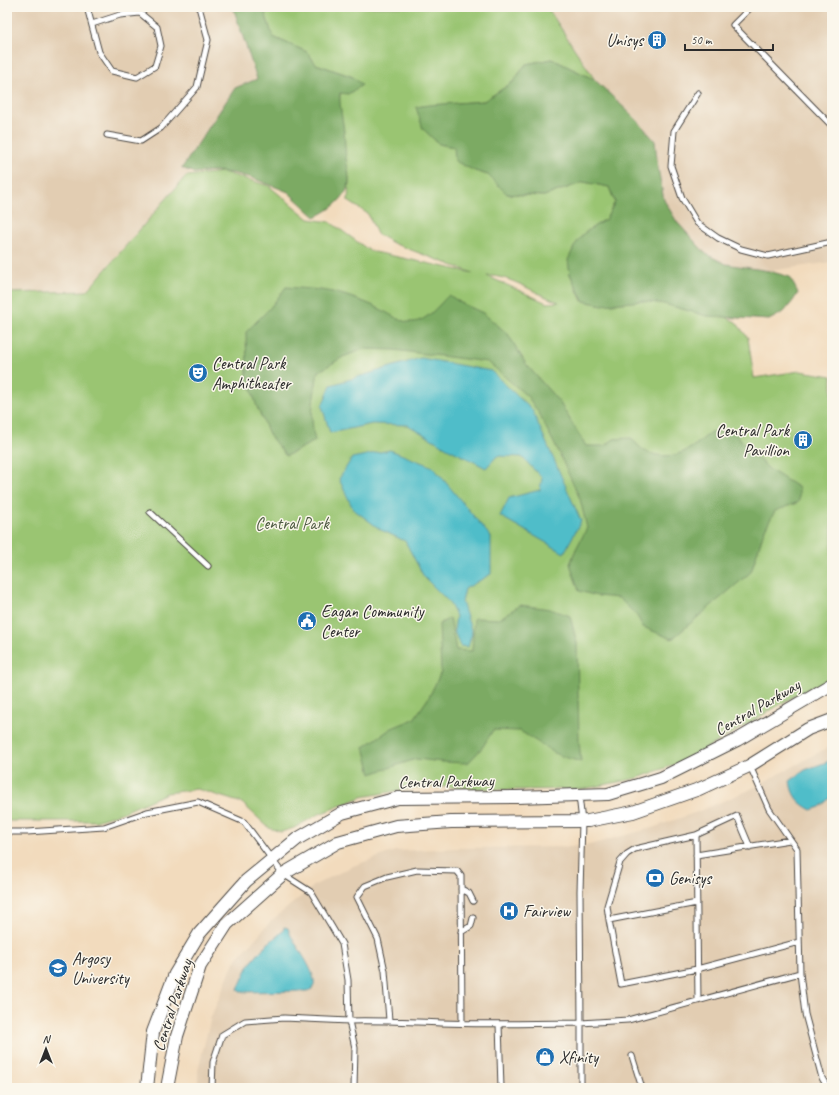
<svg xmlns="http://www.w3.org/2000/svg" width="839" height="1095" viewBox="0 0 839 1095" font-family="Caveat,sans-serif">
<rect width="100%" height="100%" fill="#fbf7ec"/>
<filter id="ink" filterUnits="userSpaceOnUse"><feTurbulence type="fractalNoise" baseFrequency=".025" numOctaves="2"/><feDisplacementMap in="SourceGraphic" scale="8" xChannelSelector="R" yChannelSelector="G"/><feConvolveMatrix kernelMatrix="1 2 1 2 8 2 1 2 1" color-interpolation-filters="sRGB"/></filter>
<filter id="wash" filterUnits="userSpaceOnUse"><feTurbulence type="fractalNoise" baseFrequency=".012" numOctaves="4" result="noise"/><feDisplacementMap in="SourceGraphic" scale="16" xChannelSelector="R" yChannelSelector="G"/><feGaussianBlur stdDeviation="0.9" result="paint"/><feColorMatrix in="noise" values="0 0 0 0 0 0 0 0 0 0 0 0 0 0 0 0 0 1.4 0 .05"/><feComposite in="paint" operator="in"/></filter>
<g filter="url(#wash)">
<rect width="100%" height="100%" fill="#f2dbbd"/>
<!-- built -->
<path fill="#e2cdb2" d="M7 7H233L258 79 236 89 190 173 86 290 7 293Z
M541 7H832V262L769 271 726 264 706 254 676 222 664 200 658 168 655 141 637 120 595 80Z
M832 746V1088H198V1070L211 1017 234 962 271 921 315 885 353 866 395 851 456 848 570 847 589 845 652 828 697 812 747 791 794 766 823 750Z"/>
<!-- green -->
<path fill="#9ac572" stroke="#62784e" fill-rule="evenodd" d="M263 7H547L595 80 552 59 526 64 513 82 484 101 457 103 439 144 454 147 475 171 488 175 507 194 544 196 584 182 609 187 615 202 606 219 584 233 570 274 582 301 652 298 700 305 736 322 748 338 754 378 800 371 832 376V678L798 694 687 760 638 778 584 789 510 790 445 787H418L362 797 317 815 294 828 281 832 269 828 242 803 197 789 167 793 124 812 96 821H7V293L87 291 186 176 223 172 269 186 309 219 330 222 370 251 473 273 395 244 377 234 368 214 348 201 349 179 345 157 344 133 339 107 340 93 353 77 316 64 307 52 273 37ZM487 276C512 275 536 295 559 302L547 303Z"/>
<!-- forest -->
<path fill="#7baa64" stroke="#536a48" d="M233 7H263L273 37 307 52 316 64 353 77 362 85 348 94 340 93C339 108 343 119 344 133 345 142 345 150 346 158 347 165 349 173 349 180 349 197 329 211 315 217L288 192 268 184 249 177 232 173 215 171 194 173 182 168 235 88 257 79Z
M552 59 595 80 637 120 655 141 658 168 664 200 677 222 706 254 726 264 769 271 790 277 798 293 793 301 784 312 769 320 707 316 664 304 642 301 602 305 583 301 570 274 568 260 575 245 584 233 606 219 615 202 609 187 584 182 544 196 507 194 488 175 475 171 455 161 454 147 439 144 423 129 416 107 429 105 484 101 513 82 526 64Z
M286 287C306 289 328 289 347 296 359 300 371 304 382 310 392 315 401 323 413 322 428 321 439 304 449 295L461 303 483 313 508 334 526 364 560 403 586 446H604L614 439 631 438C635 442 640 448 645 451 670 463 692 451 710 432L734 431 750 451 769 469 799 488V502L775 511 764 531 751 572 672 639 643 627 637 616 619 598 597 596 579 591 570 564 576 549 587 528 580 499 558 451 538 412 528 397 488 362 394 350 364 349 343 357 318 372C314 396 309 417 315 441L286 456 270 436 257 407 247 376 246 332 270 308Z
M520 605 550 609 570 616 577 643 579 741 581 762 558 755 520 731 493 730 482 748 468 763 443 762 416 759 371 774 364 747 392 728 414 719 429 697 441 672 439 624 450 618 456 650 472 651 474 618 499 619Z"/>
<!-- water -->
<path fill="#50bdc9" stroke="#3e747a" d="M421 358 491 371 532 410 581 521 564 553 500 516 509 498 540 490 542 478 522 457 497 456 486 468 447 448 408 425 372 424 330 433 322 406 331 385Z
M390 450 433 467 491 537V574L465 589 462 602 472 633 468 647 460 646 454 631 456 616 449 602 424 577 405 541 381 530 353 509 339 479 352 458Z
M832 760V796L820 807 811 810C798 803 792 796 790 781L805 770Z
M284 927 288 928C289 932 291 936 293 939 297 948 329 989 306 991L240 992 238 989 249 965 265 946 283 931Z"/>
</g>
<g filter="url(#ink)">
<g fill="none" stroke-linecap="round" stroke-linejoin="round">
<defs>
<path id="service" d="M87 7 99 52 112 71 137 77 155 66 161 46 157 27 140 13 120 15 92 24
M751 7 733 25 832 126
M698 93 674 131 671 166 682 198 697 223 718 238 741 249 768 256 832 242
M107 135 141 141 161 128 197 87 208 40 199 7
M150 512 208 566
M7 832H27L104 827 147 812 198 802 244 822 283 874 311 892 342 944 348 980 349 1021 284 1018 245 1021 222 1035 213 1062 212 1088
M696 855 790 840
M461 889 469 893 473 901
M697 903 609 920 621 984 697 969 799 942
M609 920 607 906 620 862 627 854 635 849 696 835
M461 932 471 926 473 918
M800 973 805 1014 822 1078 828 1088
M698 1001 696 835 737 816 750 847
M389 1020 385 971 378 939 357 897 365 886 387 877 417 870 457 871 461 876 462 1023
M499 1024 501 1088
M632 1056 642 1088
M354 1088 355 1048 349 1021C380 1020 410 1022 441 1023 488 1025 535 1023 581 1023L580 891 582 822 579 795
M581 1088V1023L628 1020 800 973 797 849 769 809 750 766"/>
<path id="tertiary" d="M147 1088 153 1032 175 974 199 934 246 881 297 839 342 813 398 798 517 797 608 794 661 778 737 740 832 684
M167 1088 177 1036 200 966 227 924 283 874 338 842 396 826 451 822 588 821 633 812 699 789 749 766 808 729 832 720"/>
</defs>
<!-- service casing -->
<use href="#service" stroke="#494541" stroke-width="7"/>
<!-- tertiary casing -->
<use href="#tertiary" stroke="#494541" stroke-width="14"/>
<!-- service -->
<use href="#service" stroke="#fff" stroke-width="5"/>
<!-- tertiary -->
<use href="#tertiary" stroke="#fff" stroke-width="12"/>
</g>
</g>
<!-- icons -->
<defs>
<symbol id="building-disc" viewBox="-11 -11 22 22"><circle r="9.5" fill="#1f6fb2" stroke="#fbf7ec"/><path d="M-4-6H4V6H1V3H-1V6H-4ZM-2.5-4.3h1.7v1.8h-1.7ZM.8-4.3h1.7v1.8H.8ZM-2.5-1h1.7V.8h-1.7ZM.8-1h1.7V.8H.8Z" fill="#fff"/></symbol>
<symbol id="theatre-disc" viewBox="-11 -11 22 22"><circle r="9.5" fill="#1f6fb2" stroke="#fbf7ec"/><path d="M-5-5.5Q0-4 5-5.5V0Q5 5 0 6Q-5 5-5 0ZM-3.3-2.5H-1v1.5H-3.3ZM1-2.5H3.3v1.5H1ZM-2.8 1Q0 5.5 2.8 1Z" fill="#fff"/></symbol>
<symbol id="civic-disc" viewBox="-11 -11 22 22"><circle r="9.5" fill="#1f6fb2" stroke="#fbf7ec"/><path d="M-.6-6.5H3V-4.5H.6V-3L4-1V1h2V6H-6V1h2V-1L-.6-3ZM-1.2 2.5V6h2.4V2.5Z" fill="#fff"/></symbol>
<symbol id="bank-disc" viewBox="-11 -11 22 22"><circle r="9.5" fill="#1f6fb2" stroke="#fbf7ec"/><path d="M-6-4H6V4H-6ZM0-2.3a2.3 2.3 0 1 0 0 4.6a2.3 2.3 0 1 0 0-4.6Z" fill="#fff"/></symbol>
<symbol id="hospital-disc" viewBox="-11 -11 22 22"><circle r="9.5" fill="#1f6fb2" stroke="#fbf7ec"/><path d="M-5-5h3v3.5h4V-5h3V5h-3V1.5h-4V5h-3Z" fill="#fff"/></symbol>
<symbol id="university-disc" viewBox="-11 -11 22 22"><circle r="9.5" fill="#1f6fb2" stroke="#fbf7ec"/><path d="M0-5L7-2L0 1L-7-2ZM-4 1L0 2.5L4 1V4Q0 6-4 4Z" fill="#fff"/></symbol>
<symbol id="shop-disc" viewBox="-11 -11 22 22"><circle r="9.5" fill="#1f6fb2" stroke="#fbf7ec"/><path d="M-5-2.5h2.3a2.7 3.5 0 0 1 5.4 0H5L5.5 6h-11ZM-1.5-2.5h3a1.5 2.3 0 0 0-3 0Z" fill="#fff"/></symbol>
</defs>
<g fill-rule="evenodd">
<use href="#building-disc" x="646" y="29" width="22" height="22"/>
<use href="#theatre-disc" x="187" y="362" width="22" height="22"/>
<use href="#building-disc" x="792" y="429" width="22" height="22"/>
<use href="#civic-disc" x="296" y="610" width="22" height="22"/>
<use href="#bank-disc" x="644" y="867" width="22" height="22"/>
<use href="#hospital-disc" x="498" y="900" width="22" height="22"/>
<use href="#university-disc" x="47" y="957" width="22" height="22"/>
<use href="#shop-disc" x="534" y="1046" width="22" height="22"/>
</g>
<g text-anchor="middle" stroke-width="3" stroke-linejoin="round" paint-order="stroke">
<!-- poi labels -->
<g font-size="17" fill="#2b2b2b" stroke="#fbf7ec" text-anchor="start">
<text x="643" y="46" text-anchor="end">Unisys</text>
<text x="212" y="369">Central Park<tspan x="212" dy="20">Amphitheater</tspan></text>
<text x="789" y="436" text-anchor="end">Central Park<tspan x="789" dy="20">Pavillion</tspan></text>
<text x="321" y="617">Eagan Community<tspan x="321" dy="20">Center</tspan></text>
<text x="669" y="884">Genisys</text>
<text x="523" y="917">Fairview</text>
<text x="72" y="964">Argosy<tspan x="72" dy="20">University</tspan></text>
<text x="559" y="1063">Xfinity</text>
</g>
<!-- park labels -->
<g font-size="17" fill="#4c5940" stroke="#fbf7ec">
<text x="292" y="529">Central Park</text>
</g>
<!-- street labels -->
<g font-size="17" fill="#2b2b2b" stroke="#fbf7ec">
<text transform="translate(757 707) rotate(-30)" y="6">Central Parkway</text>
<text transform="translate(446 781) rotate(-1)" y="6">Central Parkway</text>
<text transform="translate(172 1005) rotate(-72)" y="6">Central Parkway</text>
</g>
</g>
<!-- margin -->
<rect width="839" height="1095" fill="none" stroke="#fbf7ec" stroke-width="24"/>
<!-- north arrow -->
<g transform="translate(46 1049)" stroke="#fbf7ec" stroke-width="3" paint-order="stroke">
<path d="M0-3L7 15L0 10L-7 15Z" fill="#2b2b2b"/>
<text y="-6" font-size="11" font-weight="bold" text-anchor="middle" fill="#2b2b2b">N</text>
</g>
<!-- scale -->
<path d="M685 44v6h88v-6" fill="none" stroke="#2b2b2b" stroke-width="2"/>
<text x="691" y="44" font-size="12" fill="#2b2b2b" stroke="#fbf7ec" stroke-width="3" paint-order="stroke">50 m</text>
</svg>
